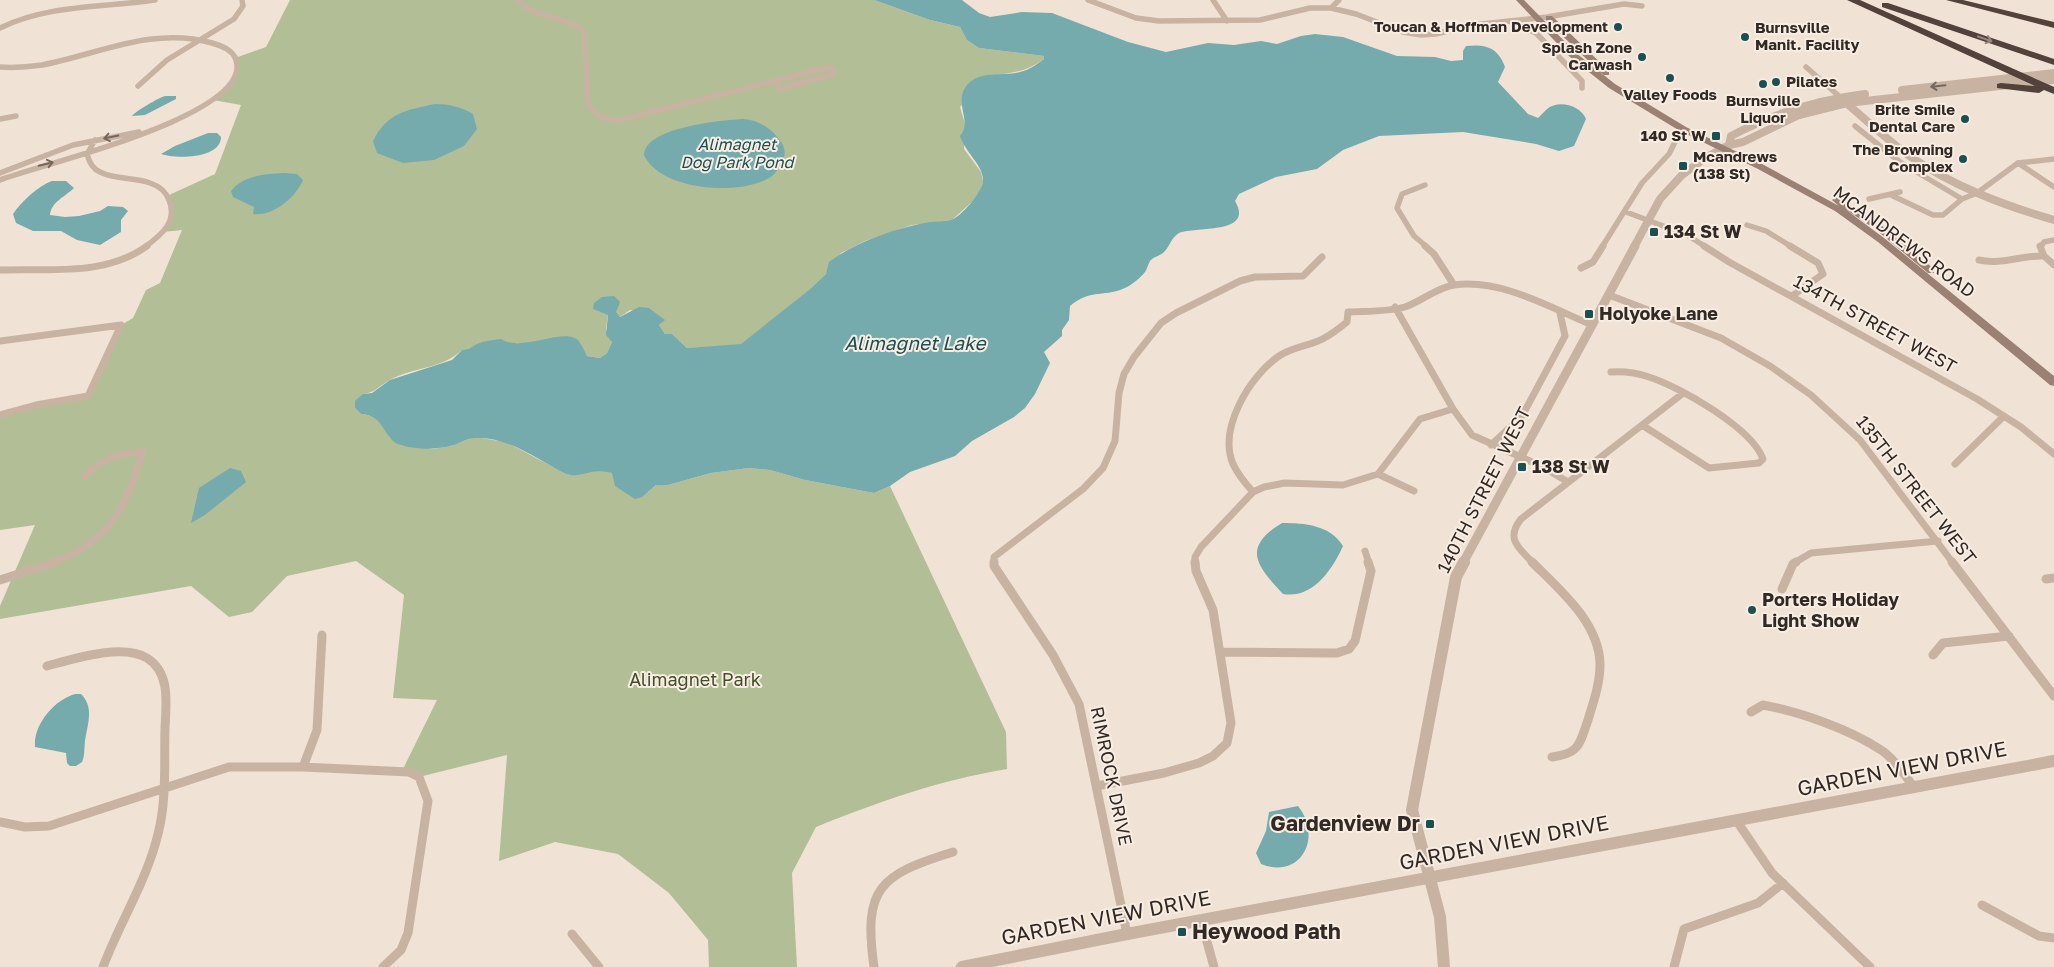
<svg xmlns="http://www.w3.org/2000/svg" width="2054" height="967" viewBox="0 0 2054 967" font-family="'Golos Text',sans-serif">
<rect width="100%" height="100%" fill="#f0e3d6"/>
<!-- green -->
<path fill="#b2be96" d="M290 0H874L930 20 960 27 967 40 979 48 1044 56V59C1026 72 1010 74 988 75L960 107 965 124 964 149 981 172 983 181 980 191 974 200 952 220 912 225 865 241 841 253 826 274 810 289 741 345 687 348 672 334H665L659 325 664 320 630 310 620 317 616 313 593 309 608 314 606 329 612 342 607 353 600 358 587 356 579 341 572 337H562L528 343 478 344 469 350H462C442 369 413 367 390 380 380 385 375 393 363 394L355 408 361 414C377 415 383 425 390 438L433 449 451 446 474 437 506 442 566 474C579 478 587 468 601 470 617 472 634 484 648 492L656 485H668L711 473 749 468 770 470 805 480 874 493 890 486 1006 732 1007 769C940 780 878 802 816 827L792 873 797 967H709L708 940 669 893 618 854 555 842 499 861 507 755 419 777 402 771 437 700 393 698 404 595 356 561 287 576 252 612 229 617 191 586 0 619V606L35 525 0 530V415L88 396 121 325 133 318 146 290 160 283 182 230 163 232 170 222 169 195 215 174 241 105 213 100 236 76 235 58 266 47Z"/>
<!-- water -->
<path fill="#75abad" d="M874 0H962L979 13 990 17 1022 12 1052 13 1128 42 1166 52 1208 43 1234 45 1261 41 1277 44 1301 36 1315 34 1343 37 1397 56 1435 57 1451 61 1463 60V51L1466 46C1485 44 1498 47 1505 67L1498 82 1528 114 1538 118C1541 115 1544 112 1547 109 1559 99 1581 106 1586 119L1574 146 1559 151 1536 144 1463 132 1379 136 1343 150 1317 169 1276 177 1239 194 1235 201C1255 235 1195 226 1179 233 1172 237 1170 245 1165 251 1162 255 1156 256 1152 259 1148 262 1148 268 1145 272 1141 277 1133 284 1127 287 1106 298 1091 288 1070 306L1069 320 1062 330V336L1044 352 1050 363 1035 394 1025 408 1014 417 972 441 955 456 910 472 890 486 874 493 805 480 770 470 749 468 711 473 668 485H656L642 497 635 499 615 486 612 473C589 467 583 479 566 474 538 460 508 436 475 438 468 438 460 443 454 445 436 450 418 450 401 445 383 441 386 415 361 414L355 408V401L363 394 372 393 390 380 452 360 462 350C469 350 471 347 477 344 484 341 493 340 501 339 522 353 565 326 579 341 582 345 585 352 587 356L600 358 607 353 612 342 606 335 608 315 593 309 594 303 602 297 614 296 620 302 616 312 620 317 639 307 649 308 665 320 659 325 665 334H672L687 348 741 344 810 289 826 274 829 262C856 242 891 230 924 223 933 221 942 222 951 220 961 217 984 191 983 179 982 164 965 152 960 136 974 121 950 100 970 82 983 71 1004 76 1020 72 1029 70 1036 65 1044 59V56L979 48 967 40 960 27 930 20Z
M165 96H176V99L145 115 132 116C136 111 158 98 165 96Z
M435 104C448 104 462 107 473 114L477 129 464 146 434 160 403 163 377 153 373 141C387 113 406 110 435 104Z
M744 119C760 121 769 127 779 139 785 146 787 155 781 163 778 168 777 172 772 176 743 197 660 191 644 155 645 127 723 120 744 119Z
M208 133H217L221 137C221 159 175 159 161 154L175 146Z
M284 173 297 174 303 180C296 197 273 217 253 214L254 207 233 197 231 191C243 175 266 174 284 173Z
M52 181H66L74 188C66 196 51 202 50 215L65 217 79 216 100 211 108 206 123 207 128 211 121 220V232L100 245 77 240 61 231H33L16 223 13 214C22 201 38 186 52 181Z
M230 468 241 471 246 482 205 515 191 523 199 488Z
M1282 523C1305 523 1330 525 1343 546 1332 570 1313 599 1283 594 1257 566 1241 548 1282 523Z
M75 694H81C95 708 87 725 85 741 84 749 85 755 82 762L76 766H70L67 763 66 753 35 747C33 725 54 700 75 694Z
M1298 806C1323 837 1301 880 1261 864L1256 853 1266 831 1269 812Z"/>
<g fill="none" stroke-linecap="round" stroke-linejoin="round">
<!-- minor-far2 -->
<path stroke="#c8b3a2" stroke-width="5.5" d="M518 0C534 20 565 14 584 32L588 104C595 117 606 120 620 120L825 68H831L834 72 831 75 780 89 775 81
M1088 0 1136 18 1159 21 1260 20 1310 8H1331L1356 14 1403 32 1421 35 1436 34 1472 25 1547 17 1624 4 1642 6
M1213 0 1227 21
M1331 8 1339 0
M1509 21 1536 33 1582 81V88
M0 28C49 4 102 8 155 0
M0 67C14 68 28 67 42 65 99 54 153 26 212 43 222 46 233 50 236 60 254 116 37 165 0 180
M1806 67 1840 97
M138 86 167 60 234 19 243 6 242 0
M0 119 16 116
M1855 126 1900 162 1962 199
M95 140 87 154C89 162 93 169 100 172 116 180 134 177 150 183 159 186 166 192 169 200 178 222 161 235 145 247
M2018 163 2054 187
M0 173 73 145 139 132
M1425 185 1402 194 1397 208 1414 236 1427 247
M1893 196 1933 215H1943L1962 199 1977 193 2018 163 2054 159
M1869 199 1900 192
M1626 212 1687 235 1706 247
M1747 225 1766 231 1792 247
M1602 247 1642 183 1669 154 1675 142
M2041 247 2044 242 2054 240"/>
<!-- minor-far1 -->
<path stroke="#c8b3a2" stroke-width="7" d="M1425 246 1434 254 1454 285
M1704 246 1729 262 1977 399 2021 427 2054 454
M1790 246 1818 263 1823 274 1792 296
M2040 246 2044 256 2054 265
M1979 260C2001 265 2022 255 2044 256
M1581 268 1593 262 1603 246
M0 270C49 268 104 277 147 246
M1609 295 1721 338 1770 366 1811 395 1860 440 1953 563
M1395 307 1453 409 1472 435 1543 467 1568 482
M0 341 121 325 88 396 36 405 0 415
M1611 372C1624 371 1637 373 1649 377 1680 387 1752 428 1763 459L1759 463 1709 468 1642 425
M1491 445 1522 416 1565 336 1560 313
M1955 464 2004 416
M1378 474 1414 491
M1253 492C1245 483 1238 475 1233 464 1218 428 1250 376 1279 356 1291 348 1306 346 1318 341 1329 337 1338 329 1347 322L1348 312C1367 311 1387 312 1405 307 1422 301 1436 288 1454 285 1500 278 1551 308 1592 325
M1365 551 1369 563
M53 563C112 539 125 509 143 451 121 454 99 458 85 477
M994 563V557L1083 489 1103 468 1115 441 1119 393 1124 374 1134 357 1161 323 1176 313 1240 281 1255 277 1303 276 1322 257
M1195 563V557L1201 547 1253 492 1264 487 1285 483 1343 485 1378 474 1420 419 1453 409
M1533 563C1519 548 1505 539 1521 519L1682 394
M1794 563 1811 553 1938 541"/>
<!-- minor -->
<path stroke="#c8b3a2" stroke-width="9" d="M994 562V566L1053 655 1079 704 1127 934
M1532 562C1559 589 1600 623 1600 665 1600 684 1593 703 1588 720 1579 745 1580 753 1552 757
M1952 562 2054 696
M2046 579 2054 578
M0 580 56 562
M1782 589 1793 564 1796 562
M1220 652 1337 653 1349 649 1355 641 1371 571 1368 562
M1933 655 1943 643 2009 636
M47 666C73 659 122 643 147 658 171 673 166 704 165 728 164 763 167 799 158 834 147 880 120 922 103 967
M1751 712 1763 705C1800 712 1849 729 1881 750 1894 758 1904 775 1914 787
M303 767 317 730 322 635
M1097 786 1164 773 1199 763 1213 756 1227 743 1231 723 1213 610 1196 571 1195 562
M1736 820 1772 873 1870 967
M0 822 25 827 49 826 229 767H303L409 772 419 777 428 801 408 933 401 950 383 967
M1982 905 2039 936 2054 938
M1201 920 1214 967
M572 934 599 967
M874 967C863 888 879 875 953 852
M1674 967 1684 929 1758 903 1783 883"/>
<!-- tertiary-far2 -->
<path stroke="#c8b3a2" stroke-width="8" d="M1902 90 2054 73
M1844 101C1865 119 1886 139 1908 155 1952 186 2003 205 2054 220
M1729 145 1731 136C1774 113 1816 100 1865 94
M1634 247 1660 199 1682 175 1705 158 1729 145 1743 142 1799 115 1847 103 2054 80"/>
<!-- tertiary-far1 -->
<path stroke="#c8b3a2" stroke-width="9" d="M1463 563 1635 246"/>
<!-- tertiary -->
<path stroke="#c8b3a2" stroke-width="12" d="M962 967 1127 934 2054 761
M1444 967 1440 917 1412 810 1456 577 1464 562"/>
<!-- secondary -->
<path fill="#9b8174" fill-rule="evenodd" d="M1516 0H1524L1576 53 1615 84 1686 127 1764 165 1839 206 1832 200 1836 197 1839 198 1881 225 1934 269V273H1928L1875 229 1845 209 1884 238 2054 376V386L2050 385 1878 242 1835 211 1758 169 1680 131 1609 88 1570 57Z
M1546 16H1552L1609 71V75H1603L1546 20Z"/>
<!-- motorway -->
<path fill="#53423c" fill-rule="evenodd" d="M1847 0H1860L2054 87V94L2044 90 2039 93 1997 88V84L2001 83 2035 86Z
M1946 0H1963L2054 22V28Z
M1882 3H1888L2054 59V65L1882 7Z"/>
</g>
<!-- one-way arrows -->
<defs><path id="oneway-shaft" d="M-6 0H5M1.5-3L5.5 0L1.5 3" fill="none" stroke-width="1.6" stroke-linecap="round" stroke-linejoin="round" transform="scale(1.25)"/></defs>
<use stroke="#95867e" href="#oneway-shaft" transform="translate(1985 39) rotate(19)"/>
<g stroke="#76675d">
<use href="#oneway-shaft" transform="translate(1938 86) rotate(174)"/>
<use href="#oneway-shaft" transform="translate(111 137) rotate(169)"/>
<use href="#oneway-shaft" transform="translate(46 164) rotate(-14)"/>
</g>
<!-- markers -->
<g fill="#1b5053" stroke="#f8ede2" stroke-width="2">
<circle cx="1618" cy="27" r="5"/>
<circle cx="1745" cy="37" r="5"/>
<circle cx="1642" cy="57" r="5"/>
<circle cx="1670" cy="78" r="5"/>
<circle cx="1776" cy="82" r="5"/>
<circle cx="1763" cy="84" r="5"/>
<circle cx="1965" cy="119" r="5"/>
<rect x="1711" y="131" width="10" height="10" rx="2.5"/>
<circle cx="1963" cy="159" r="5"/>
<rect x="1678" y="161" width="10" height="10" rx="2.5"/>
<rect x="1649" y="227" width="10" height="10" rx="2.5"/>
<rect x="1584" y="309" width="10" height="10" rx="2.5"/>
<rect x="1517" y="462" width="10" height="10" rx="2.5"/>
<circle cx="1752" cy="610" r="5"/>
<rect x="1425" y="819" width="10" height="10" rx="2.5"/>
<rect x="1177" y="927" width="10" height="10" rx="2.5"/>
</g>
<g text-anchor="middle" stroke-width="4" stroke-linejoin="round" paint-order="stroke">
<!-- far-poi labels -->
<g font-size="15" font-weight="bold" fill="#322925" stroke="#f8ede2" text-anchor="end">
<text x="1608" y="32">Toucan &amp; Hoffman Development</text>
<text x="1755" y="33" text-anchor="start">Burnsville<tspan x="1755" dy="17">Manit. Facility</tspan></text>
<text x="1632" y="53">Splash Zone<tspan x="1632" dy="17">Carwash</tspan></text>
<text x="1786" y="87" text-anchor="start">Pilates</text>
<text x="1670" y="100" text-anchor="middle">Valley Foods</text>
<text x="1763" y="106" text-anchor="middle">Burnsville<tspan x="1763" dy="17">Liquor</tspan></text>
<text x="1955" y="115">Brite Smile<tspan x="1955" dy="17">Dental Care</tspan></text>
<text x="1706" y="141">140 St W</text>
<text x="1953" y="155">The Browning<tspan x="1953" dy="17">Complex</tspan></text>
<text x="1693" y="162" text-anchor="start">Mcandrews<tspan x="1693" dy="17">(138 St)</tspan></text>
</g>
<!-- far-water labels -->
<g font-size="16" font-style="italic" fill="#1b5053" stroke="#f8ede2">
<text x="737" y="150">Alimagnet<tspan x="737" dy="18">Dog Park Pond</tspan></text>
</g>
<!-- poi labels -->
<g font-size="18" font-weight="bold" fill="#322925" stroke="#f8ede2" text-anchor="start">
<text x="1664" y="238">134 St W</text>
<text x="1599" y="320">Holyoke Lane</text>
<text x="1532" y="473">138 St W</text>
<text x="1762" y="606">Porters Holiday<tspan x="1762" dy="21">Light Show</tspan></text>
</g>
<!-- street labels -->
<g font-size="18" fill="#322925" stroke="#f8ede2">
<text transform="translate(1904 242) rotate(37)" y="6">MCANDREWS ROAD</text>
<text transform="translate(1875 324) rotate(29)" y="6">134TH STREET WEST</text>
<text transform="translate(1484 490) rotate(-63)" y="6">140TH STREET WEST</text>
<text transform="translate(1916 490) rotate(52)" y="6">135TH STREET WEST</text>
<text transform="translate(1111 776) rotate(78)" y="6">RIMROCK DRIVE</text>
</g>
<!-- park labels -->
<g font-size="18" fill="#435029" stroke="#f8ede2">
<text x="695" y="686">Alimagnet Park</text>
</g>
<!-- water labels -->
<g font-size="19" font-style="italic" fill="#1b5053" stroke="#f8ede2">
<text x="915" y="350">Alimagnet Lake</text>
</g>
<!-- near-street labels -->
<g font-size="21" fill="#322925" stroke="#f8ede2">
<text transform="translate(1902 769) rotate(-11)" y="7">GARDEN VIEW DRIVE</text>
<text transform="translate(1504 843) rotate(-11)" y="7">GARDEN VIEW DRIVE</text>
<text transform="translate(1106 918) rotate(-11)" y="7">GARDEN VIEW DRIVE</text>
</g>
<!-- near-poi labels -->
<g font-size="21" font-weight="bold" fill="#322925" stroke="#f8ede2" text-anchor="end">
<text x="1420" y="831">Gardenview Dr</text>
<text x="1192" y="939" text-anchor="start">Heywood Path</text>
</g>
</g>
</svg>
